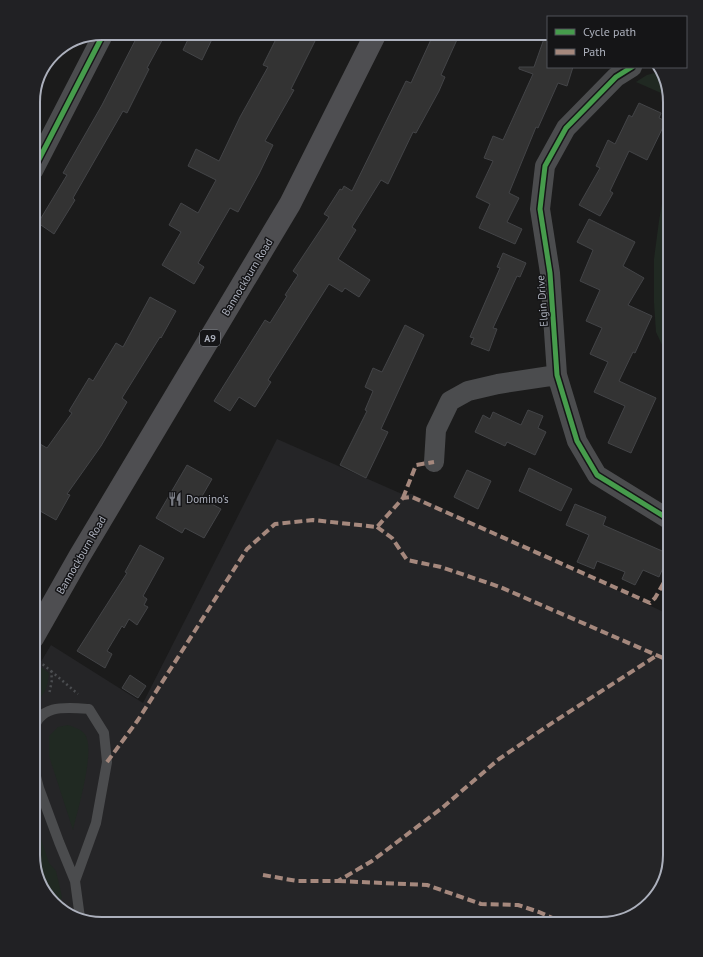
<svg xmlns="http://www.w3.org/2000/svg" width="703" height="957" viewBox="0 0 703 957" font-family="'PT Sans',sans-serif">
<rect width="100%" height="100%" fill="#1b1b1b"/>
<!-- built -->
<path fill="#252527" d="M277 439 402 494H412L670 615V855L661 889 636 915 601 924H98L67 915 42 890 33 855V675L51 645 143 703Z"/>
<!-- green -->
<path fill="#202922" d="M662 71 668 96 636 82 647 75Z
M670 172V226L666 256V298L670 322V362L656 332 654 303V259L659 221 666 180Z
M38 665 49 673C47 691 45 693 33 706V674Z
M68 725C76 728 85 730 87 739 93 758 78 809 73 830L49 756V736L58 727Z
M33 815 49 863 56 871 62 897 58 905 42 890 33 855Z"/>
<!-- building -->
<path fill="#333" stroke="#434447" d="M139 33H166L147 68 149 69 127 113 123 111 73 198 75 200 54 234 38 223 67 175 63 173 102 105Z
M191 33H215L202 60 183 50Z
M279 33H319L291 89 294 90 265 141 273 145 259 174 238 212 230 208 198 263 204 267 194 284 162 265 181 232 169 225 181 203 198 213 216 180 188 166 196 149 219 161 240 117 268 67 263 65Z
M434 33H460L441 75 445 77 439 91 416 133 413 132 388 184 381 180 352 227 356 230 338 259 370 280 359 297 345 288 342 292 329 284 268 380 271 382 255 407 239 397 230 411 214 401 265 320 270 323 287 296 285 295 298 275 293 271 329 217 324 214 340 189 342 190 344 186 352 191 406 81 411 83Z
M546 33H548V67H573L567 86 558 83 538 128 536 127 509 193 519 198 507 222 522 229 515 244 479 228 490 204 476 197 493 161 484 158 493 136 503 140 533 74 519 69V67H534Z
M639 103 661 113 659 118 666 121 647 160 629 151 610 191 613 193 600 216 579 205 600 168 596 166 608 140 615 144 629 115 632 117Z
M589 219 635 242 623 266 644 278 628 305 652 316 635 353 633 352 619 381 656 398 631 453 608 443 625 406 594 392 608 362 590 354 602 328 586 321 600 290 580 281 593 250 577 242Z
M503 253 526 263 520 277 517 276 493 328 497 329 489 351 471 344 474 338 470 337 500 268 497 267Z
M150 297 176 311 161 338 160 337 122 398 127 402 101 446 67 494 70 495 56 520 33 507V440L47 448 72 413 69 411 89 378 93 381 116 343 123 347Z
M405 325 424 335 381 429 388 432 366 478 340 465 367 411 365 410 373 391 365 387 373 368 382 372Z
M528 410 543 416 538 428 546 432 535 455 507 442 505 446 475 432 483 415 490 419 493 412 521 425Z
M187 465 212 479 201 498 221 509 204 538 185 528 182 533 156 518Z
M529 468 572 489 561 511 519 491Z
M467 470 491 481 478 509 454 497Z
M575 504 606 517 603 525 669 554 659 577 643 570 635 585 622 579 625 572 597 561 594 569 577 562 589 535 566 525Z
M140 545 164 558 143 596 147 599 144 605 148 607 137 625 129 619 124 628 122 626 107 651 112 654 105 668 77 651 127 573 125 572Z
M130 675 146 686 138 698 122 688Z"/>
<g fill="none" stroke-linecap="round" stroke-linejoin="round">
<!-- path -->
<path stroke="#4b4d50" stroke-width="2.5" stroke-dasharray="2 3" stroke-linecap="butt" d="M35 658 51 671 52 680 49 695
M51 671 78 694"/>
<!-- service -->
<path stroke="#4b4c4e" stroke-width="10" d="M33 734C37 704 65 707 89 709L104 733 107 762 96 823 75 881
M33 765 39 788 59 842 75 881 80 918
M110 924 149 921 152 924"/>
<!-- minor -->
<path stroke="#4b4c4e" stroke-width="20" d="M632 67 616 77 566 128 545 166 540 209 550 273 557 375 577 441 597 475 670 520
M33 171 104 33
M434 462 436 430 450 401 468 391 498 384 557 375"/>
<!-- primary -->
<path stroke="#4e4e51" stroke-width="22" d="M33 638 79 557 290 204 376 33"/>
<!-- quiet -->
<path stroke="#a5887d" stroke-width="4" stroke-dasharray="8 4" stroke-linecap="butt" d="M403 498 416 465 434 462
M377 527 392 538 407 560 441 567 500 587 670 661
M107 762 138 720 247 549 275 524 313 520 377 527 403 498 412 497 650 603 655 598 670 572
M263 875 297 881H338L372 861 442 808 499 759 555 721 656 656
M338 881 427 885 481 904 518 905 539 912 566 924"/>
<defs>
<path id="cycleway" d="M632 67 616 77 566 128 545 166 540 209 550 273 557 375 577 441 597 475 670 520
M33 171 104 33"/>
</defs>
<!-- cycleway casing -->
<use href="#cycleway" stroke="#151517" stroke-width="8"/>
<!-- cycleway -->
<use href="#cycleway" stroke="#469c4c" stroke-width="5"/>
</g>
<!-- icons -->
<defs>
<symbol id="restaurant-bare" viewBox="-9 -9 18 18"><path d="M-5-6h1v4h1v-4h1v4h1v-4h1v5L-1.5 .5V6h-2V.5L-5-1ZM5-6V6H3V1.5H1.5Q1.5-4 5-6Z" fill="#797c84" stroke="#151517" stroke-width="2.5" paint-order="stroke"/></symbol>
</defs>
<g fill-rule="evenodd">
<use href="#restaurant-bare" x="165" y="489" width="20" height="20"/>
</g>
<g text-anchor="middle" stroke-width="3" stroke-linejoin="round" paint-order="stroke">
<!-- shield labels -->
<rect fill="#151517" stroke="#7f828a" stroke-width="1" x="200" y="330" width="20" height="16" rx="3"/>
<g font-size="10" font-weight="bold" fill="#acb0bc">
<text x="210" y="342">A9</text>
</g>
<!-- street labels -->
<g font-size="11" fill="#acb0bc" stroke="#151517">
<text transform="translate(247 277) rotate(-59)" y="4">Bannockburn Road</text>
<text transform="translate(542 301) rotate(-94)" y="4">Elgin Drive</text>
<text transform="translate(81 555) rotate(-60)" y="4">Bannockburn Road</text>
</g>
<!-- poi labels -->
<g font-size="11" fill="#acb0bc" stroke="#151517" text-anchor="start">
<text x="186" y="503">Domino's</text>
</g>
</g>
<!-- crop -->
<path d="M0 0H703V957H0ZM102 40H601A62 62 0 0 1 663 102V855A62 62 0 0 1 601 917H102A62 62 0 0 1 40 855V102A62 62 0 0 1 102 40Z" fill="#212124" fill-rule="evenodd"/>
<path fill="none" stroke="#acb0bc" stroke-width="2" d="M102 40H601A62 62 0 0 1 663 102V855A62 62 0 0 1 601 917H102A62 62 0 0 1 40 855V102A62 62 0 0 1 102 40Z"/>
<!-- legend -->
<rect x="547" y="16" width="140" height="52" fill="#151517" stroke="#515359"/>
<rect x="555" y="29" width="20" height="6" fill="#469c4c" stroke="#515359"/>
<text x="583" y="36" font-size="12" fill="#acb0bc">Cycle path</text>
<rect x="555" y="49" width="20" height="6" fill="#a5887d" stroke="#515359"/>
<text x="583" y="56" font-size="12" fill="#acb0bc">Path</text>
</svg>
